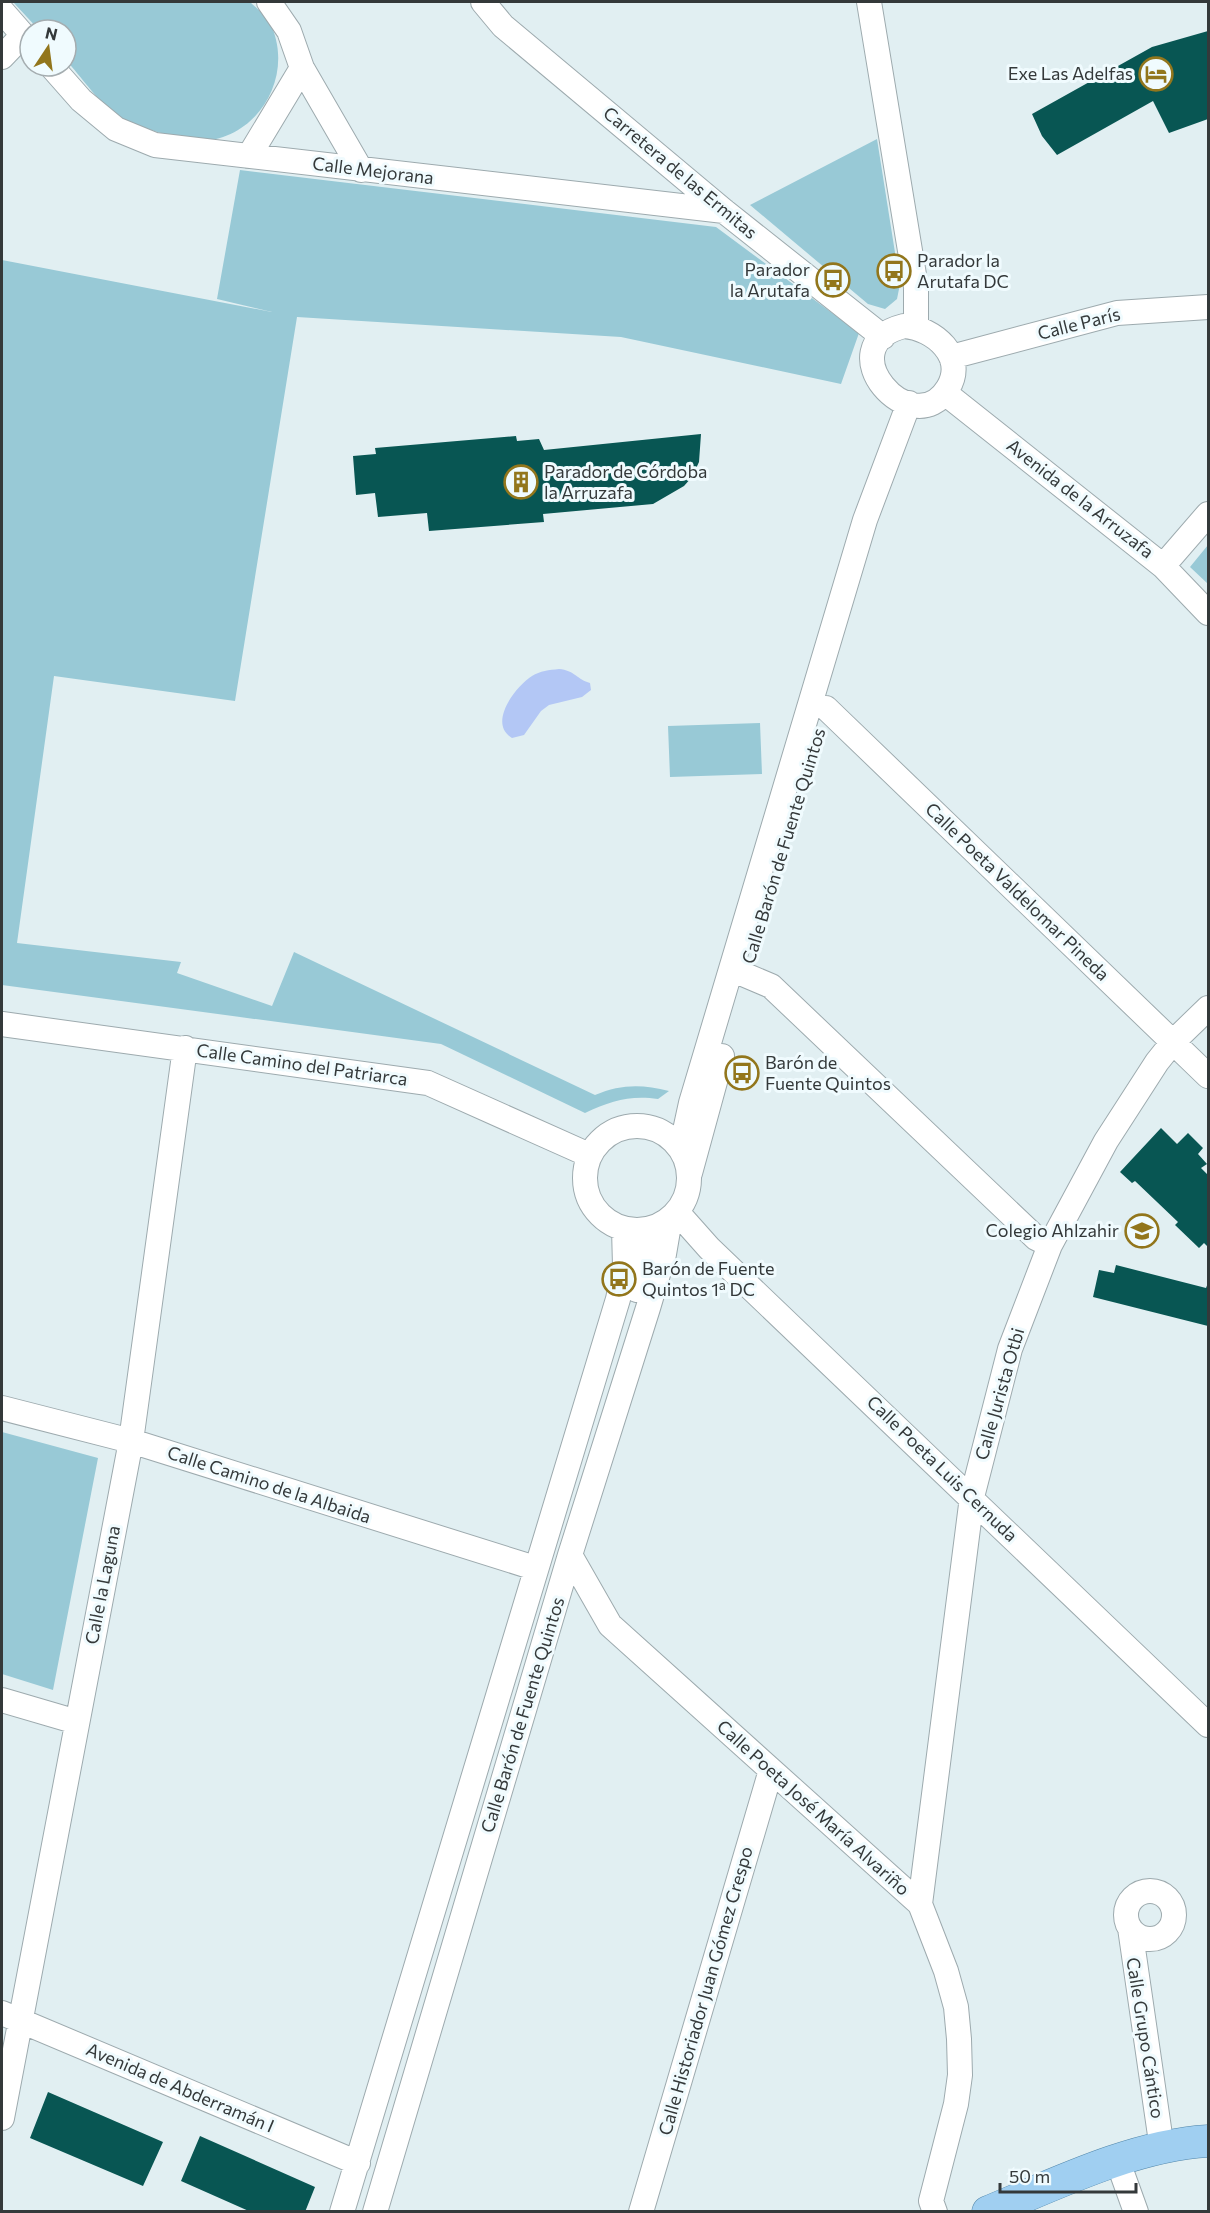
<svg xmlns="http://www.w3.org/2000/svg" width="1210" height="2213" viewBox="0 0 1210 2213" font-family="Commissioner,sans-serif">
<rect width="100%" height="100%" fill="#e1eff2"/>
<!-- green -->
<path fill="#98c9d6" d="M13 2H250C256 8 265 14 269 21 297 74 258 142 197 141 182 141 131 124 118 117 105 110 78 73 66 60V30H39Z
M877 139 900 284 897 299 885 309 868 304 750 205Z
M240 170 716 227 859 333 841 384 621 337 297 317 235 701 54 676 17 943 181 962 177 973 272 1006 294 952 595 1095C621 1084 642 1084 669 1091L658 1099C630 1095 611 1101 585 1113L441 1044 2 985V260L272 312 217 299Z
M1208 545V584L1190 567Z
M760 723 762 774 670 777 668 726Z
M2 1432 98 1458 53 1690 2 1674Z"/>
<!-- water -->
<path fill="#b3c7f5" d="M559 669C574 670 578 680 590 683L591 690 582 697 549 705 541 711 524 735 512 738C487 723 516 686 532 676 540 671 549 670 559 669Z"/>
<!-- building -->
<path fill="#085653" d="M1208 31V119L1169 133 1153 101 1057 155 1042 136 1032 114 1152 47Z
M701 434 699 462 692 477 684 486 653 504 543 514 544 522 429 531 427 513 378 517 375 493 356 495 353 456 376 454 375 448 516 436 517 441 539 439 544 450Z
M1161 1128 1177 1144 1188 1133 1203 1148 1198 1154 1207 1164 1201 1168 1208 1175V1247L1204 1243 1199 1248 1175 1225 1178 1222 1135 1181 1132 1183 1120 1172Z
M1116 1265 1206 1288 1208 1283V1326L1093 1297 1099 1270 1114 1273Z
M48 2092 163 2142 143 2186 30 2138Z
M200 2136 315 2187 305 2212H251L181 2181Z"/>
<g fill="none" stroke-linecap="round" stroke-linejoin="round">
<defs>
<path id="minor" d="M269 2 289 31 302 68 361 170
M483 2 503 26 724 211 883 337
M869 2 916 287V327
M2 11 30 43
M2 57 23 35
M51 66 81 100 116 129 155 145 724 211
M249 156 302 68
M904 326C934 328 967 357 948 388 913 446 825 346 904 326Z
M951 357 1117 313 1208 307
M945 393 1163 566 1208 613
M1163 566 1208 514
M826 708 1208 1076
M745 975 771 986 1036 1238 1050 1245
M2 1024 428 1083 589 1155
M585 1178a52 52 0 1 1 104 0a52 52 0 1 1-104 0Z
M681 1149 691 1103 865 520 909 403
M690 1173 722 1056
M677 1212 709 1248 1208 1725
M637 1290 645 1263 650 1229
M2 1408 131 1441 535 1568
M570 1555 610 1625 920 1904 946 1971 956 2007 959 2039 960 2075 956 2104 931 2201 935 2212
M2 1700 77 1722
M1126 1915a24 24 0 1 1 48 0a24 24 0 1 1-48 0Z
M920 1904 972 1497 1010 1349 1050 1245 1106 1141 1157 1062 1173 1042 1208 1008
M1130 1928 1162 2149
M2 2013 358 2163
M2 2118 131 1441 185 1048
M1118 2162 1136 2212
M342 2212 618 1299 625 1266 624 1229
M375 2212 570 1555 648 1308 664 1254 670 1219
M641 2212 771 1770"/>
<path id="major" d="M988 2212C1055 2184 1135 2145 1208 2141"/>
</defs>
<!-- minor casing -->
<use href="#minor" stroke="#9daaae" stroke-width="26"/>
<!-- major casing -->
<use href="#major" stroke="#5186aa" stroke-width="33"/>
<!-- minor -->
<use href="#minor" stroke="#fff" stroke-width="24"/>
<!-- major -->
<use href="#major" stroke="#a0cff1" stroke-width="32"/>
</g>
<!-- icons -->
<defs>
<symbol id="hotel-ring" viewBox="-11 -11 22 22"><circle r="9.5" fill="#f0fbfe" stroke="#92761c" stroke-width="1.5"/><path d="M-6-4.5h1.5V1H6V5H4.5V3h-9V5H-6ZM-4 0a1.8 1.8 0 1 1 3.6 0ZM.5 0V-2.5h3Q6-2.5 6 0Z" fill="#92761c"/></symbol>
<symbol id="bus-ring" viewBox="-11 -11 22 22"><circle r="9.5" fill="#f0fbfe" stroke="#92761c" stroke-width="1.5"/><path d="M-5-6H5V4H4V6H2V4H-2V6H-4V4H-5ZM-3.5-4V0h7V-4ZM-3.5 1.2v1.5H-2V1.2ZM2 1.2v1.5H3.5V1.2Z" fill="#92761c"/></symbol>
<symbol id="building-ring" viewBox="-11 -11 22 22"><circle r="9.5" fill="#f0fbfe" stroke="#92761c" stroke-width="1.5"/><path d="M-4-6H4V6H1V3H-1V6H-4ZM-2.5-4.3h1.7v1.8h-1.7ZM.8-4.3h1.7v1.8H.8ZM-2.5-1h1.7V.8h-1.7ZM.8-1h1.7V.8H.8Z" fill="#92761c"/></symbol>
<symbol id="school-ring" viewBox="-11 -11 22 22"><circle r="9.5" fill="#f0fbfe" stroke="#92761c" stroke-width="1.5"/><path d="M0-5L7-2L0 1L-7-2ZM-4 1L0 2.5L4 1V4Q0 6-4 4Z" fill="#92761c"/></symbol>
</defs>
<g fill-rule="evenodd">
<use href="#hotel-ring" x="1137" y="55" width="38" height="38"/>
<use href="#bus-ring" x="875" y="252" width="38" height="38"/>
<use href="#bus-ring" x="814" y="261" width="38" height="38"/>
<use href="#building-ring" x="502" y="463" width="38" height="38"/>
<use href="#bus-ring" x="723" y="1054" width="38" height="38"/>
<use href="#school-ring" x="1123" y="1212" width="38" height="38"/>
<use href="#bus-ring" x="600" y="1260" width="38" height="38"/>
</g>
<g text-anchor="middle" stroke-width="6" stroke-linejoin="round" paint-order="stroke">
<!-- poi labels -->
<g font-size="18" fill="#34393a" stroke="#f0fbfe" text-anchor="start">
<text x="1133" y="80" text-anchor="end">Exe Las Adelfas</text>
<text x="917" y="267">Parador la<tspan x="917" dy="21">Arutafa DC</tspan></text>
<text x="810" y="276" text-anchor="end">Parador<tspan x="810" dy="21">la Arutafa</tspan></text>
<text x="544" y="478">Parador de Córdoba<tspan x="544" dy="21">la Arruzafa</tspan></text>
<text x="765" y="1069">Barón de<tspan x="765" dy="21">Fuente Quintos</tspan></text>
<text x="1119" y="1237" text-anchor="end">Colegio Ahlzahir</text>
<text x="642" y="1275">Barón de Fuente<tspan x="642" dy="21">Quintos 1ª DC</tspan></text>
</g>
<!-- street labels -->
<g font-size="18" fill="#34393a" stroke="#f0fbfe">
<text transform="translate(373 171) rotate(7)" y="6">Calle Mejorana</text>
<text transform="translate(680 173) rotate(40)" y="6">Carretera de las Ermitas</text>
<text transform="translate(1079 324) rotate(-14)" y="6">Calle París</text>
<text transform="translate(1080 499) rotate(38)" y="6">Avenida de la Arruzafa</text>
<text transform="translate(784 846) rotate(-73)" y="6">Calle Barón de Fuente Quintos</text>
<text transform="translate(1017 892) rotate(44)" y="6">Calle Poeta Valdelomar Pineda</text>
<text transform="translate(302 1065) rotate(8)" y="6">Calle Camino del Patriarca</text>
<text transform="translate(1000 1394) rotate(-74)" y="6">Calle Jurista Otbi</text>
<text transform="translate(942 1469) rotate(44)" y="6">Calle Poeta Luis Cernuda</text>
<text transform="translate(269 1485) rotate(18)" y="6">Calle Camino de la Albaida</text>
<text transform="translate(103 1585) rotate(-79)" y="6">Calle la Laguna</text>
<text transform="translate(523 1715) rotate(-73)" y="6">Calle Barón de Fuente Quintos</text>
<text transform="translate(813 1808) rotate(42)" y="6">Calle Poeta José María Alvariño</text>
<text transform="translate(706 1991) rotate(-74)" y="6">Calle Historiador Juan Gómez Crespo</text>
<text transform="translate(1145 2038) rotate(81)" y="6">Calle Grupo Cántico</text>
<text transform="translate(180 2088) rotate(23)" y="6">Avenida de Abderramán I</text>
</g>
</g>
<!-- border -->
<rect width="1210" height="2213" fill="none" stroke="#34393a" stroke-width="6"/>
<!-- north arrow -->
<g transform="translate(48 48) rotate(13)"><circle r="28" fill="#f0fbfe" stroke="#a5adb0" stroke-width="1.5"/>
<path d="M0-4.5L10 22L0 15L-10 22Z" fill="#92761c"/>
<text y="-9" font-size="16" font-weight="bold" text-anchor="middle" fill="#34393a">N</text>
</g>
<!-- scale -->
<path d="M1000 2183v9h136v-9" fill="none" stroke="#34393a" stroke-width="3"/>
<text x="1009" y="2183" font-size="18" fill="#34393a" stroke="#f0fbfe" stroke-width="4.5" paint-order="stroke">50 m</text>
</svg>
